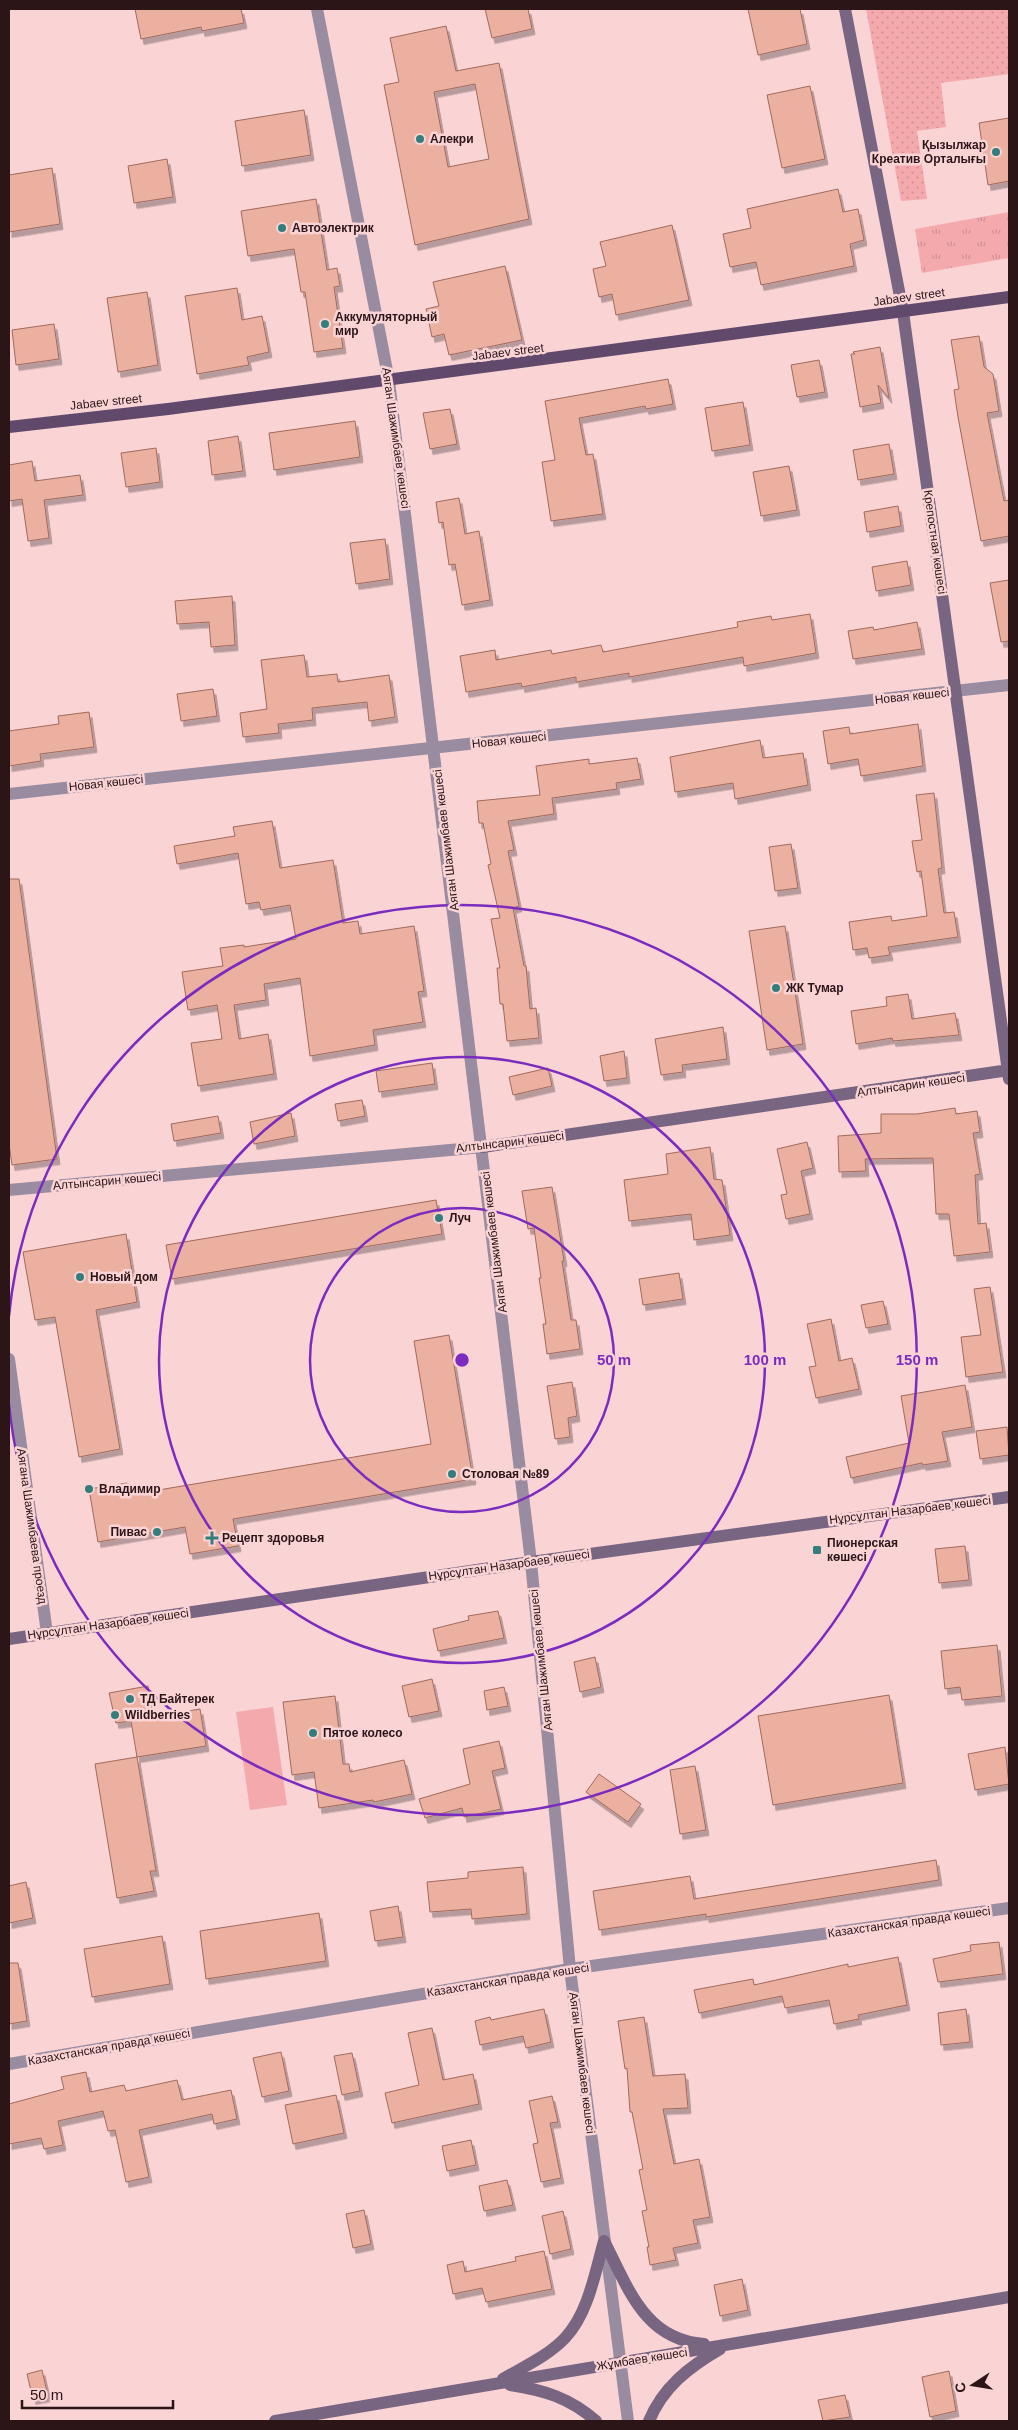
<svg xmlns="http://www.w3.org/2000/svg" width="1018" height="2430" viewBox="0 0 1018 2430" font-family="Arial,sans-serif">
<defs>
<pattern id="grass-tufts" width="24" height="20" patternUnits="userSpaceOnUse" patternTransform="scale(1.25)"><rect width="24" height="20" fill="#f4a9ad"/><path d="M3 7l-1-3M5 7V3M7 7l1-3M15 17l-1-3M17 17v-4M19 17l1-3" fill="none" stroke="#d19194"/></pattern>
<pattern id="park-dots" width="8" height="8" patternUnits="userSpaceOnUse" patternTransform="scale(1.25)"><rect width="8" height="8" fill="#f4a9ad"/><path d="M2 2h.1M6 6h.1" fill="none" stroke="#d19194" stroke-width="1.8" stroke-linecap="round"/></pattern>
<filter id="shadow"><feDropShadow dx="3" dy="5.5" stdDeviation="0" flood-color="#0004"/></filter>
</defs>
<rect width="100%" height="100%" fill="#fad3d5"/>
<!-- grass -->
<path fill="url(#grass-tufts)" d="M1009 212V258L922 273 915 229Z"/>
<!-- park -->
<path fill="url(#park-dots)" d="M866 9H1009V74L941 83 946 127 917 131 927 199 901 201Z"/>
<!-- garden -->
<path fill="#f4a9ad" d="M273 1707 287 1805 250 1810 236 1712Z"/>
<!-- building -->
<path fill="#ebb0a0" stroke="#a06a5c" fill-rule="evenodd" filter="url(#shadow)" d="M135 9H241L244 23 202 31 201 27 141 39Z
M485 9H528L532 29 492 38Z
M748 9H800L807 44 758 55Z
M446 26 456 71 499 63 529 219 415 245 384 85 399 82 390 38ZM475 84 489 159 448 167 434 92Z
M810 86 825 159 782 168 767 95Z
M304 110 311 155 242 166 235 121Z
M1009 118V181L988 185 979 123Z
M167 159 173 197 134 203 128 166Z
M52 168 60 224 9 232V175Z
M838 189 843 212 858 209 864 240 850 244 854 266 761 285 756 262 730 267 723 234 751 228 747 209Z
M316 199 327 270 337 268 340 286 334 287 343 348 314 352 305 292H301L294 249 248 256 241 211Z
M672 225 689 300 616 315 612 294 599 297 593 269 606 266 600 242Z
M505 266 522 340 449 355 444 334 432 337 426 309 439 306 433 282Z
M237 288 242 320 262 316 269 352 247 357 249 365 197 374 185 296Z
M147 292 158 365 118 372 107 298Z
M54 324 59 359 16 365 12 330Z
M979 336 984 367 993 374 999 411 987 413 1004 501 1009 500V536L981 541 958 417 954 390 959 389 951 340Z
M880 347 889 398 878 385 881 403 860 407 851 354H855L853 352Z
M819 360 825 392 797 397 791 365Z
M668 379 673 404 646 409 645 406 579 418 586 455 593 454 603 514 551 521 542 462 555 460 545 401Z
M743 402 750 445 712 451 705 408Z
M450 409 457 444 430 449 423 413Z
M355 421 360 457 274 470 269 433Z
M238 436 243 471 212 475 208 441Z
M889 444 894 474 858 480 853 450Z
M156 448 160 482 126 487 121 453Z
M32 461 35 481 80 475 83 495 44 500 49 538 28 541 22 499 9 501V465Z
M789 466 797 510 761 516 753 472Z
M459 498 465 534 479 531 490 600 462 605 455 564 449 565 443 522 439 523 436 502Z
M898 506 901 526 867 532 864 512Z
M385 539 390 579 356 584 350 543Z
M907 561 911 585 876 591 872 567Z
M1009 580V641L1001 642 990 583Z
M232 596 235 645 211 647 209 622 177 624 175 601Z
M810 614 816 653 744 666 743 657 629 677V673L576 682V677L522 687 521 683 466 692 460 656 495 650 496 660 551 650 552 654 601 645 603 652 738 627 737 622 771 616 772 620Z
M917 622 922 649 853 659 848 631 873 627 874 630Z
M304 655 307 677 337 674 338 682 389 675 395 717 369 721 367 702 312 708 313 720 278 724 279 733 243 737 240 713 267 709 261 660Z
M213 689 217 716 181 721 177 694Z
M89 712 94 747 40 754 41 761 9 766V731L59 724 58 716Z
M918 724 923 766 861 776 858 759 828 764 823 731 849 727 850 734Z
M760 740 763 758 803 753 808 785 735 799 733 783 675 792 670 757Z
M637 758 641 779 616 783 617 789 552 798 554 814 508 821 514 850 508 851 519 906 513 908 524 966H526L530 1009 536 1008 539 1038 507 1041 503 1004H500L497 968H500L491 919 500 918 488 865 491 864 483 823H479L477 801 540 795 536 766 589 759V764Z
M934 793 942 868 938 869 944 913 954 912 958 937 888 947 890 955 869 958 867 948 853 950 849 922 891 916 892 921 927 916 921 871 917 872 912 841 922 840 916 795Z
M272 821 280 868 333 860 343 923 358 921 360 934 414 926 424 991 418 992 423 1022 373 1030 375 1045 310 1056 300 978 264 984 266 1000 234 1005 239 1039 268 1034 274 1074 198 1086 191 1043 222 1039 217 1005 188 1010 182 972 223 966 220 948 244 945V947L296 939 290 905 261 910 259 902 246 904 238 853 177 864 174 846 235 836 233 827Z
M791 844 798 888 775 891 769 847Z
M9 879H19L57 1159 12 1165 9 1144Z
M785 926 803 1044 767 1050 749 931Z
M908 994 912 1019 955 1013 959 1035 893 1041 892 1038 856 1044 851 1011 887 1006 886 997Z
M723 1027 727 1059 682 1065 683 1072 661 1075 655 1039Z
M624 1051 627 1078 604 1081 600 1056Z
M432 1063 435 1084 379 1092 376 1071Z
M548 1068 552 1086 513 1095 509 1077Z
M362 1100 365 1116 338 1121 335 1104Z
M955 1108 956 1114 977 1111 980 1132 973 1133 980 1174 975 1175 978 1224 986 1223 990 1252 954 1256 949 1214H936L933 1158 865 1159 866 1171 839 1172 838 1136 881 1133V1114H917Z
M291 1113 295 1136 254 1144 250 1122Z
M218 1116 221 1133 174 1141 171 1124Z
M807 1142 813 1168 801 1171 810 1214 786 1219 781 1195 787 1194 777 1149Z
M710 1147 714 1179 722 1180 730 1235 694 1240 691 1214 629 1221 624 1180 668 1174 666 1154Z
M552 1187 564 1261H562L571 1320H576L580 1349 547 1354 543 1324H546L539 1278H541L534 1228 528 1229 522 1191Z
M436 1200 442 1234 172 1279 166 1245Z
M126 1234 137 1302 96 1310 120 1449 79 1457 55 1317 35 1320 23 1252Z
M679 1273 683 1299 643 1305 639 1279Z
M990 1287 1003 1372 966 1377 961 1337 981 1335 974 1289Z
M883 1301 888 1324 866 1328 861 1305Z
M831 1319 839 1361 852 1358 859 1389 816 1398 809 1367 816 1366 807 1324Z
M449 1335 473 1479 233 1519 238 1546 190 1554 185 1527 98 1542 89 1489 127 1483 129 1495 431 1444 414 1341Z
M572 1382 577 1416 568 1418 570 1437 555 1439 547 1386Z
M965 1385 972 1427 942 1432 948 1461 923 1465 922 1463 851 1478 846 1457 909 1443 901 1396Z
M1007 1427 1009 1455 980 1459 976 1431Z
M965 1546 969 1580 939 1583 935 1549Z
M498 1611 504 1638 438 1651 433 1629 469 1620 468 1616Z
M997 1645 1002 1696 962 1700 960 1687 945 1689 941 1651Z
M595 1657 601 1687 580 1692 574 1662Z
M432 1679 439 1711 409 1717 402 1686Z
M148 1686 153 1717 200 1709 206 1746 137 1757 131 1721 116 1723 109 1693Z
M504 1687 508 1706 487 1710 484 1691Z
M889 1695 903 1783 773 1805 758 1716Z
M335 1696 343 1764H349L350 1772 404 1760 412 1794 374 1802 373 1800 319 1808 314 1772 292 1775 283 1702Z
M499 1741 505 1768 492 1771 501 1809 464 1817 462 1808 425 1818 419 1799 470 1784 463 1749Z
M1005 1747 1009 1784 975 1790 968 1754Z
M137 1757 156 1871H150L154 1891 117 1898 95 1764Z
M695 1766 706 1830 680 1834 670 1770Z
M599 1774 641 1804 628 1822 586 1792Z
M936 1860 939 1880 706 1917V1914L599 1930 593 1891 690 1876 694 1899Z
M523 1867 527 1914 472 1919 471 1909 430 1912 427 1882 468 1878V1872Z
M26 1882 33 1918 9 1923V1886Z
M398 1906 403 1937 375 1941 370 1911Z
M319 1913 326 1961 206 1979 200 1931Z
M162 1936 170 1984 92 1997 84 1949Z
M999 1942 1003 1974 938 1982 933 1959 971 1951 970 1945Z
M898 1957 907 2005 858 2015 859 2019 834 2024 829 2000 785 2008 782 1996 699 2013 694 1990 753 1979 754 1985 848 1964V1967Z
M9 1963H18L27 2021 9 2024Z
M544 2009 551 2042 526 2048 523 2036 480 2045 475 2021 490 2017 491 2020Z
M966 2009 970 2042 941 2045 938 2013Z
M644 2017 653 2076 685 2074 688 2108 663 2109 674 2164 699 2159 710 2217 693 2220 698 2243 673 2248 676 2260 650 2265 647 2247H649L642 2211 647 2210 639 2170 643 2169 632 2112H630L627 2068 625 2069 618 2021Z
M432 2028 443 2080 473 2074 479 2104 392 2123 385 2093 419 2085 408 2033Z
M281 2052 289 2091 262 2097 253 2058Z
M352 2053 360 2091 342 2095 334 2056Z
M86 2072 90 2092 124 2085 126 2091 177 2080 182 2100 231 2090 237 2119 214 2124 212 2114 139 2130 149 2177 126 2182 115 2130 108 2131 103 2111 58 2121 63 2145 44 2149 41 2138 9 2144V2104L64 2089 61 2077Z
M336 2095 344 2133 293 2144 285 2105Z
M552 2096 558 2122 550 2123 561 2178 541 2182 533 2144 538 2143 529 2101Z
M471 2140 476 2165 447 2171 442 2146Z
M507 2180 513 2205 484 2211 479 2186Z
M364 2210 371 2244 353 2248 346 2214Z
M563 2211 571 2249 550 2254 542 2216Z
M544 2251 552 2289 486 2302 482 2288 453 2294 447 2265 463 2261 465 2272 516 2261 515 2257Z
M742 2279 748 2310 720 2316 714 2285Z
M42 2370 48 2396 33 2399 27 2374Z
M949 2371 956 2411 930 2417 922 2377Z
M845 2395 850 2417 823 2421 818 2400Z"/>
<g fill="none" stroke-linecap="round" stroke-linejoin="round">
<!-- street -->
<path stroke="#998ca0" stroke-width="12" d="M317 9 389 381 531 1562 570 1969 628 2421
M9 794 1009 685
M9 1190 483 1147
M9 1359 47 1633
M9 2064 570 1969 1009 1908"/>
<!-- secondary -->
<path stroke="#786581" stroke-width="12" d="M845 9 903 312 1009 1079
M483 1147 1009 1070
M9 1639 531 1562 1009 1497
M604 2241C628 2287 644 2340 704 2344
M503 2379C523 2367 548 2356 565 2338 588 2314 595 2273 604 2241
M510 2385C544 2390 570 2398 596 2421
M275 2421 1009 2297
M649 2421C663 2387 689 2367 720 2349"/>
<!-- primary -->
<path stroke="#61496b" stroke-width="12" d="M9 427 168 409 1009 297"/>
</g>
<!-- distance rings -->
<g fill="none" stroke="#7b2cbf" stroke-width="2.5">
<circle cx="462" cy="1360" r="152"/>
<circle cx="462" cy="1360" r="303"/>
<path d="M9 1316A455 455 0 1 1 9 1404"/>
</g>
<!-- markers -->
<g fill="#347d7d" stroke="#fad3d5" stroke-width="2">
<circle cx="420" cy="139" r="5"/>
<circle cx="996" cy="152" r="5"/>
<circle cx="282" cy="228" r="5"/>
<circle cx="325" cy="324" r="5"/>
<circle cx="776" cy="988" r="5"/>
<circle cx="439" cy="1218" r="5"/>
<circle cx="80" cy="1277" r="5"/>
<circle cx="452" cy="1474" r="5"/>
<circle cx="89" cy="1489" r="5"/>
<circle cx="157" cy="1532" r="5"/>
<path d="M209.5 1530.5h5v5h5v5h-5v5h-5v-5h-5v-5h5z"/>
<rect x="812" y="1545" width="10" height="10" rx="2.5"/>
<circle cx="130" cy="1699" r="5"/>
<circle cx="115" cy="1715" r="5"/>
<circle cx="313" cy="1733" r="5"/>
</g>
<g text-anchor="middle" stroke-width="5" stroke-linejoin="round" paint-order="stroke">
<!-- poi labels -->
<g font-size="12" font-weight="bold" fill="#2b1517" stroke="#fad3d5" text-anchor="start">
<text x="430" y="143">Алекри</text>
<text x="986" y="149" text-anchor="end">Қызылжар<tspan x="986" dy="14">Креатив Орталығы</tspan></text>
<text x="292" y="232">Автоэлектрик</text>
<text x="335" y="321">Аккумуляторный<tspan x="335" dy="14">мир</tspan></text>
<text x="786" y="992">ЖК Тумар</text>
<text x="449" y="1222">Луч</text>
<text x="90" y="1281">Новый дом</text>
<text x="462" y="1478">Столовая №89</text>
<text x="99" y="1493">Владимир</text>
<text x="147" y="1536" text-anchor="end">Пивас</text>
<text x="222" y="1542">Рецепт здоровья</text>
<text x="827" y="1547">Пионерская<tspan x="827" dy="14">көшесі</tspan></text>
<text x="140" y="1703">ТД Байтерек</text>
<text x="125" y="1719">Wildberries</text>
<text x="323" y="1737">Пятое колесо</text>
</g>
<!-- street labels -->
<g font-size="12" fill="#2b1517" stroke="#fad3d5">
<text transform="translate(909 297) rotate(-8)" y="4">Jabaev street</text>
<text transform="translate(508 352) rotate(-7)" y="4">Jabaev street</text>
<text transform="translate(106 402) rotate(-6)" y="4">Jabaev street</text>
<text transform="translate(396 438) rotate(82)" y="4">Аяган Шажимбаев көшесі</text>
<text transform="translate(935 542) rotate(82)" y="4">Крепостная көшесі</text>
<text transform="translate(912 696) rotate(-6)" y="4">Новая көшесі</text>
<text transform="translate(509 740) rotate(-6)" y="4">Новая көшесі</text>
<text transform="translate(106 783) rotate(-6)" y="4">Новая көшесі</text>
<text transform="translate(446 840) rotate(-97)" y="4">Аяган Шажимбаев көшесі</text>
<text transform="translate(911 1085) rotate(-8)" y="4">Алтынсарин көшесі</text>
<text transform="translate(510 1142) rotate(-7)" y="4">Алтынсарин көшесі</text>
<text transform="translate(107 1181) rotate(-5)" y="4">Алтынсарин көшесі</text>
<text transform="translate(494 1242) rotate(-97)" y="4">Аяган Шажимбаев көшесі</text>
<text transform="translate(910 1510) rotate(-7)" y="4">Нұрсұлтан Назарбаев көшесі</text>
<text transform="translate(32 1526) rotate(82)" y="4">Аягана Шажимбаева проезд</text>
<text transform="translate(509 1565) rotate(-8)" y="4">Нұрсұлтан Назарбаев көшесі</text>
<text transform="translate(108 1624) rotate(-8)" y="4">Нұрсұлтан Назарбаев көшесі</text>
<text transform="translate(541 1660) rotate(-96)" y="4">Аяган Шажимбаев көшесі</text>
<text transform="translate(909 1922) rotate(-8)" y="4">Казахстанская правда көшесі</text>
<text transform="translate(508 1980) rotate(-9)" y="4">Казахстанская правда көшесі</text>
<text transform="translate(109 2047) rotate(-10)" y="4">Казахстанская правда көшесі</text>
<text transform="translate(582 2063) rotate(83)" y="4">Аяган Шажимбаев көшесі</text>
<text transform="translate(642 2359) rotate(-9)" y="4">Жұмбаев көшесі</text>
</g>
</g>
<circle cx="462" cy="1360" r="8" fill="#7b2cbf" stroke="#fad3d5" stroke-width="2.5"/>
<g font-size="15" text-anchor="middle" font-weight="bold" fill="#7b2cbf" stroke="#fad3d5" stroke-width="5" stroke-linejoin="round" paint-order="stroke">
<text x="614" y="1365">50 m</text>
<text x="765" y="1365">100 m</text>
<text x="917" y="1365">150 m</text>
</g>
<!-- border -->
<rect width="1018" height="2430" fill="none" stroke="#2b1517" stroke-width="20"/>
<!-- north arrow -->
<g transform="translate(973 2385) rotate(258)" stroke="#fad3d5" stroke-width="4" paint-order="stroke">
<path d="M0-4L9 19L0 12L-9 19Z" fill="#2b1517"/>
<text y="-8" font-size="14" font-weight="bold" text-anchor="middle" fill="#2b1517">С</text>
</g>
<!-- scale -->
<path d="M22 2400v8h151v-8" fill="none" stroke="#2b1517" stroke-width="2.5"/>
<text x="30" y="2400" font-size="15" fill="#2b1517" stroke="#fad3d5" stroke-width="4" paint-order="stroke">50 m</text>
</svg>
